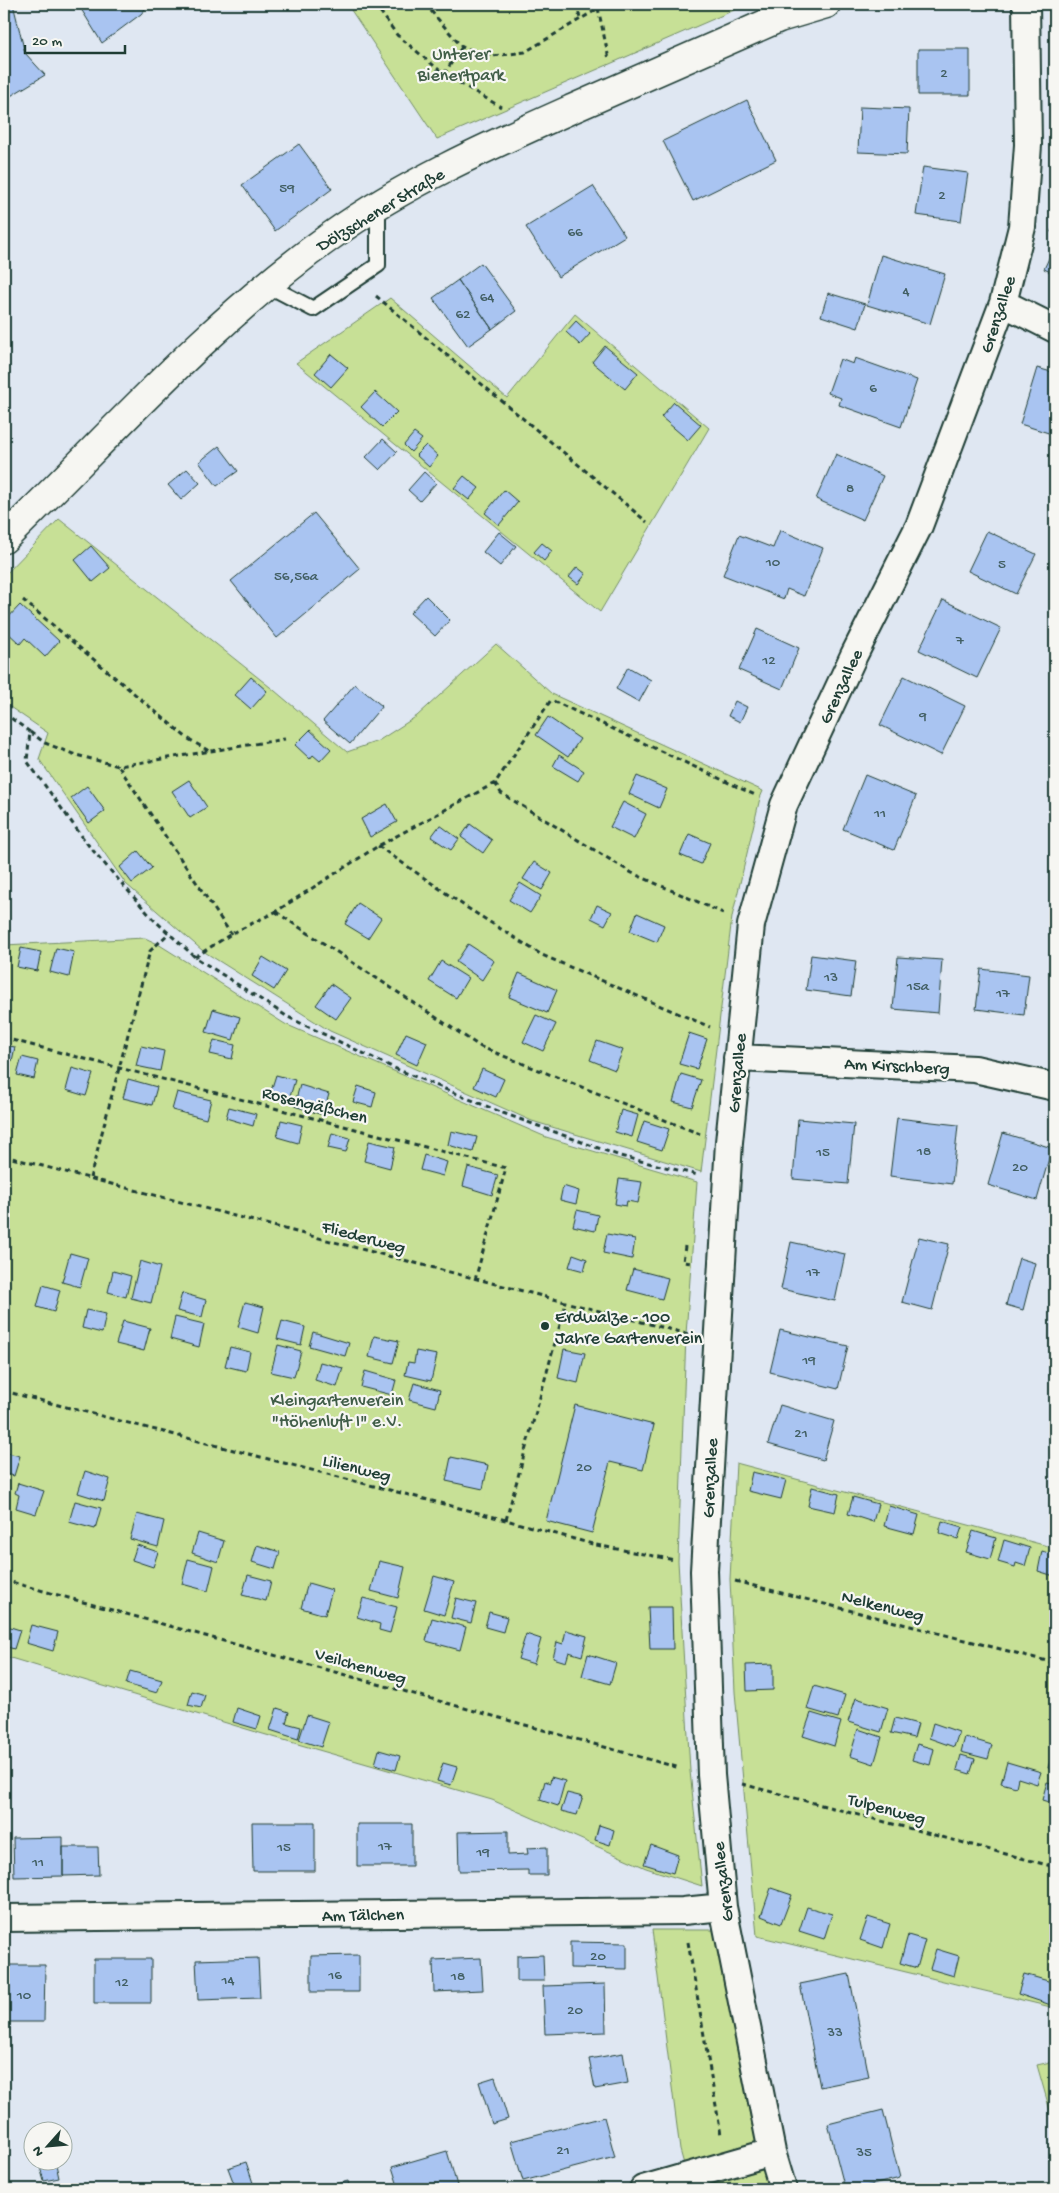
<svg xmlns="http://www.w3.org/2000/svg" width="1059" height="2193" viewBox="0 0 1059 2193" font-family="'Gochi Hand',sans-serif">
<rect width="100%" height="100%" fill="#dfe7f2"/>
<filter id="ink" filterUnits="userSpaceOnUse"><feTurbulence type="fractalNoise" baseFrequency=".02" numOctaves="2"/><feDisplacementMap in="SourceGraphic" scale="10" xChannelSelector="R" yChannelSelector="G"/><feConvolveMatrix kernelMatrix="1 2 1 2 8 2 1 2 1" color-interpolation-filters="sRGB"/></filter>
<g filter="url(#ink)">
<!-- green -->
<path fill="#c7e096" stroke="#738e65" d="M347 4H748L437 139Z
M390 298 507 398 575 314 709 428 600 612 296 363Z
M59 519 275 691 347 752 378 741 417 716 496 644 552 694 763 791 760 798 732 917 701 1172 532 1121 330 1031 203 951 126 884 39 759 48 733 4 703V576Z
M145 938 158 944 285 1024 546 1137 697 1182 686 1334 678 1561 690 1771 702 1886 646 1868 492 1800 263 1734 4 1656V945Z
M736 1463 1055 1548V2008L757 1936 735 1692 730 1579Z
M652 1930H714L750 2116 769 2189H691L680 2150Z
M1055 2061V2128L1037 2065Z"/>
<!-- building -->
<path fill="#a9c4f1" stroke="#1f3d34" d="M4 4H13L25 53 45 75 4 100Z
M78 4H149L141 14 102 43Z
M918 49H970V95H918Z
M747 100 776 160 693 201 663 141Z
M860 107 909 109 907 154 858 152Z
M299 144 332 189 275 231 242 185Z
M923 167 968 173 961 221 916 215Z
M593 186 625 236 558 277 526 227Z
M1055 223V234L1051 232Z
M1055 245V274L1044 269Z
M881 255 945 274 930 324 867 305Z
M481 263 516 311 492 329 458 280Z
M458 280 492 329 468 346 433 298Z
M828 293 865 304 858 328 821 316Z
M576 321 590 334 580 345 566 332Z
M605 346 638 373 625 389 592 362Z
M331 354 348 368 331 387 315 373Z
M855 358 917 380 901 427 839 405 841 398 828 393 840 359 853 364Z
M1037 368 1055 373V435L1020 424Z
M375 392 397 412 382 427 361 407Z
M674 402 701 425 688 440 661 417Z
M414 433 422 439 411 452 404 445Z
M383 439 397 452 380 470 366 457Z
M426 445 438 456 429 467 416 455Z
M219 446 238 471 217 486 199 462Z
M836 454 883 476 863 520 816 499Z
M187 469 200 483 181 500 168 485Z
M424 472 436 483 420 501 408 490Z
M464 476 479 488 469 500 454 488Z
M504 490 518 502 499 525 485 513Z
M314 513 360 569 277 638 231 581Z
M780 530 823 548 804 596 787 589 784 599 723 575 739 535 773 548Z
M987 531 1036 554 1016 594 968 571Z
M499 532 516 546 500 566 483 552Z
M542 543 552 551 544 561 534 552Z
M91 546 110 568 93 582 75 560Z
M577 567 586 574 578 584 569 577Z
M426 596 450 620 435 636 410 613Z
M943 600 1001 628 977 678 919 650Z
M20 605 59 641 45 657 25 638 20 644 4 629V622Z
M757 629 799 648 782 689 739 670Z
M628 667 651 680 639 702 616 689Z
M904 676 965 706 941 755 880 725Z
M251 677 267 691 251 709 235 695Z
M355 684 382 706 350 744 323 721Z
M735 701 747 707 740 722 728 716Z
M548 717 580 739 568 757 536 735Z
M310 730 331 749 320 761 313 755 310 759 295 745Z
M559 755 584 771 578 781 553 766Z
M865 775 916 796 894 850 843 829Z
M637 776 667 789 659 808 629 794Z
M189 780 207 807 190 818 172 791Z
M87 786 105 811 89 823 71 798Z
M623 802 646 814 634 839 610 827Z
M387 804 397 822 370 837 361 819Z
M470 824 492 840 483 853 461 837Z
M440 825 459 839 451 850 431 837Z
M689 834 710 843 701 864 680 855Z
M138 851 152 868 132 883 120 867Z
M534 862 552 873 542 890 523 879Z
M520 883 541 896 530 913 509 900Z
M358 903 381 918 368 938 345 924Z
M597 905 612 912 605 925 591 918Z
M637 913 664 925 657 942 630 931Z
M468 944 494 961 482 980 456 962Z
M21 948 41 952 37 971 17 967Z
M56 948 74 952 69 977 50 972Z
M811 955 856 961 851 996 806 990Z
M263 957 286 971 274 990 252 976Z
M898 957 942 960 938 1013 893 1009Z
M441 961 468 978 456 998 429 981Z
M981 969 1029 975 1024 1015 976 1009Z
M519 973 557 990 547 1013 509 997Z
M331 984 351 998 336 1019 316 1005Z
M213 1009 240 1017 233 1040 206 1032Z
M536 1015 556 1024 543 1051 523 1042Z
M406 1033 427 1042 417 1065 396 1055Z
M689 1033 707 1039 697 1069 679 1064Z
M214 1040 235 1045 232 1059 210 1054Z
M597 1041 623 1050 615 1070 590 1060Z
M4 1045 15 1047 12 1061 4 1059Z
M141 1046 164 1051 160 1071 136 1066Z
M22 1057 38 1061 34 1079 17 1075Z
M72 1068 93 1074 86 1096 66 1090Z
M482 1069 504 1079 496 1097 474 1087Z
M681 1074 701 1080 692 1107 673 1102Z
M276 1075 295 1080 289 1100 270 1094Z
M128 1079 157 1087 152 1105 123 1098Z
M300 1085 329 1094 323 1115 294 1106Z
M358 1086 376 1092 372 1107 353 1102Z
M177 1092 211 1100 206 1119 172 1110Z
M229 1107 256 1114 253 1126 226 1118Z
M621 1110 638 1115 632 1137 615 1132Z
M897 1118 958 1125 952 1184 890 1176Z
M798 1119 854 1124 848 1184 793 1179Z
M281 1120 302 1125 298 1143 277 1137Z
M644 1121 669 1129 662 1150 637 1142Z
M451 1131 477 1137 473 1152 448 1145Z
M332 1133 350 1138 346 1152 328 1148Z
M1003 1133 1052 1148 1037 1200 988 1185Z
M369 1141 395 1147 390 1168 364 1161Z
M424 1155 447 1162 443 1176 420 1170Z
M468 1167 498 1175 492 1195 463 1186Z
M619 1179 642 1182 638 1203 627 1201 626 1206 615 1204Z
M563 1186 579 1191 576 1204 560 1200Z
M577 1210 598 1215 595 1231 573 1226Z
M607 1234 635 1239 632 1259 603 1253Z
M919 1237 949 1244 932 1310 902 1302Z
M791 1242 845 1254 835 1301 781 1289Z
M70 1253 88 1258 80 1287 62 1282Z
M573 1254 587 1259 584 1271 569 1267Z
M1019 1258 1035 1263 1023 1310 1006 1305Z
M140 1261 160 1267 151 1303 131 1298Z
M633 1269 668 1278 662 1299 627 1290Z
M113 1271 131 1276 126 1297 108 1292Z
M43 1285 60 1290 54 1312 37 1307Z
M182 1293 206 1300 202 1317 177 1311Z
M245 1302 264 1307 258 1333 238 1327Z
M86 1310 106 1314 102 1333 82 1328Z
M175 1317 204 1324 199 1347 170 1339Z
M123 1321 150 1328 144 1351 116 1344Z
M282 1321 305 1327 301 1345 277 1339Z
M780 1330 848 1346 838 1389 770 1372Z
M313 1332 349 1343 345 1356 309 1346Z
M374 1336 399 1341 393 1363 369 1357Z
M278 1345 301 1351 294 1377 271 1372Z
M230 1347 250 1352 246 1371 225 1366Z
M564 1349 585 1353 578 1383 558 1378Z
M416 1351 437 1355 431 1381 405 1375 408 1362 414 1363Z
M320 1362 343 1368 337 1387 315 1380Z
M365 1371 396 1380 392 1395 361 1387Z
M414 1383 440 1390 436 1407 409 1400Z
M575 1405 654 1425 643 1470 610 1462 592 1533 546 1521Z
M780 1405 834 1421 823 1460 768 1444Z
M4 1452 20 1456 14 1476 4 1473Z
M451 1457 488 1465 483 1489 446 1481Z
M85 1471 110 1479 104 1501 78 1493Z
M752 1472 786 1480 781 1499 748 1491Z
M18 1483 44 1491 36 1514 16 1508 19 1495 15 1493Z
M812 1487 839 1494 835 1512 808 1506Z
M853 1497 878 1504 873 1522 848 1514Z
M75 1501 101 1508 95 1529 69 1522Z
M889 1506 919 1515 914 1534 884 1526Z
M137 1514 164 1521 158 1547 130 1539Z
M942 1521 962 1527 958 1539 939 1533Z
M973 1531 996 1538 990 1559 966 1552Z
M198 1533 224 1541 218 1562 192 1553Z
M1004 1540 1030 1548 1025 1566 1016 1563 1015 1567 998 1562Z
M137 1545 158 1552 153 1567 132 1560Z
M257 1545 280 1552 275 1569 252 1562Z
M1042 1551 1055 1555 1054 1576 1038 1571Z
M188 1559 214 1566 208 1591 182 1584Z
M379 1561 405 1567 398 1598 371 1591Z
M248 1575 271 1581 266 1601 242 1595Z
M434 1576 454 1582 444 1615 424 1609Z
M308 1583 332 1590 325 1615 301 1608Z
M363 1598 397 1607 390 1633 379 1630 380 1624 357 1617Z
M456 1598 476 1603 471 1623 451 1618Z
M648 1607H672L673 1649H650Z
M489 1612 507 1617 503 1632 485 1627Z
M432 1618 466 1627 460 1650 426 1641Z
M4 1625 20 1630 14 1649 4 1646Z
M31 1625 58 1632 53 1651 26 1643Z
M566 1630 587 1636 582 1656 569 1652 566 1662 553 1658 557 1642 563 1644Z
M526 1634 541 1639 534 1664 518 1659Z
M588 1654 616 1663 610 1684 582 1676Z
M773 1664V1690L747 1691 746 1665Z
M130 1671 162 1680 157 1693 126 1684Z
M814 1686 845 1695 838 1718 807 1709Z
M192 1691 205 1695 201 1708 188 1705Z
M856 1698 888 1708 881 1732 848 1722Z
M237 1708 261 1716 257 1729 233 1722Z
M277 1708 289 1712 286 1723 301 1727 298 1739 270 1730Z
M811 1713 841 1722 834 1746 803 1736Z
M307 1715 329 1722 321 1747 299 1740Z
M895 1718 918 1724 914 1738 891 1733Z
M933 1723 959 1732 954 1747 929 1738Z
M858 1729 882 1737 874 1764 850 1756Z
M965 1737 992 1745 988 1759 961 1752Z
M1055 1743V1770L1048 1768Z
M917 1744 934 1749 930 1765 912 1760Z
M379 1750 400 1756 396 1770 375 1764Z
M961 1755 975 1759 970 1774 957 1770Z
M1007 1762 1041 1772 1037 1784 1018 1778 1016 1787 1001 1783Z
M443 1763 457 1767 451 1785 437 1781Z
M551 1777 565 1781 558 1806 540 1800 545 1781 550 1783Z
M1047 1782 1055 1784V1804L1042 1800Z
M567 1793 583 1797 577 1815 561 1811Z
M252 1822H315V1871H253Z
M357 1824H412V1866H357Z
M599 1825 614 1830 610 1845 595 1840Z
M508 1831V1855L528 1854 527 1848 547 1847V1875H528V1870L459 1871 458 1832Z
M63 1837V1876L14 1877 13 1838Z
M651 1845 678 1855 673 1873 644 1864Z
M63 1847H98L99 1875 63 1876Z
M771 1888 792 1895 781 1924 761 1916Z
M807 1907 832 1914 824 1939 799 1931Z
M868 1917 890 1924 883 1948 860 1940Z
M908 1935 925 1940 917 1968 900 1963Z
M570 1942 627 1943V1969L570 1968Z
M936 1949 959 1956 954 1976 930 1969Z
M359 1955V1992H311V1956Z
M543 1955 544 1981H517V1956Z
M258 1958 260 1998 198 2000 196 1960Z
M481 1958 483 1990 434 1992 433 1960Z
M94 1959H151V2003H94Z
M4 1965H45L44 2022H4Z
M849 1974 869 2077 820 2087 800 1984Z
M1024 1974 1055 1983 1054 2006 1018 1994Z
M605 1984 606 2032 545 2034 543 1986Z
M623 2053 628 2083 595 2089 589 2059Z
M495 2077 508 2119 492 2124 479 2082Z
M883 2110 900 2178 856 2189H845L828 2124Z
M604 2117 615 2157 523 2181 511 2141Z
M447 2151 458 2189H399L392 2167Z
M38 2160H55L59 2178 44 2181Z
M246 2162 255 2189H236L228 2168Z
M348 2181 350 2189H318Z"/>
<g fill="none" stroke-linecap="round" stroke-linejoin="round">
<defs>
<path id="service" d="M267 285 313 309 378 265V205"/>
<path id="minor" d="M1003 303 1055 329
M737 1058 975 1069 1055 1087
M4 1918 683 1911 723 1907
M643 2189 772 2152
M783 2189 772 2152 723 1907 711 1775 704 1571 729 1142 751 925 784 805 854 655 919 526 1003 303 1022 227 1028 145 1026 4"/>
<path id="tertiary" d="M4 539C110 436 209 323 331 236 405 183 491 145 574 108 643 78 711 48 779 18L826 4"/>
</defs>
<!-- service casing -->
<use href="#service" stroke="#1f3d34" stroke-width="18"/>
<!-- minor casing -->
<use href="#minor" stroke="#1f3d34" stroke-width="30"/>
<!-- tertiary casing -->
<use href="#tertiary" stroke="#1f3d34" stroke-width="31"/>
<!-- path -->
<path stroke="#1f3d34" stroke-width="3" stroke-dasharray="5 4" stroke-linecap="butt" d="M375 4 397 35 444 74 501 107
M425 4 462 47 493 56 525 52 606 4
M577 4 580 19
M598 8 609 59
M444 74 462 47
M376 296 647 522
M23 600 187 738 209 751
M4 713 30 732 27 761 89 846 152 918 195 957 288 1017 394 1068 503 1113 620 1156 698 1175
M30 732 45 743 76 755 119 766 285 739
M119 767 231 934
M495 783 501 793 632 873 723 913
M378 846 466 907 542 955 710 1027
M276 912 481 1047 700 1134
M195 957 231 934 275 912 378 846 495 783 551 700 755 795
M4 1038 506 1168 475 1280
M4 1156 688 1334
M90 1178 150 951 169 933
M685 1246 683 1262 691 1263
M4 1391 506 1520 596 1545 675 1560
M506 1520 566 1303
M4 1580 680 1768
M735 1581 1055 1663
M742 1784 1055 1867
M688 1942 721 2135"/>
<!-- service -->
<use href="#service" stroke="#f6f6f2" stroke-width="14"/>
<!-- minor -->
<use href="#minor" stroke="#f6f6f2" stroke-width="26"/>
<!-- tertiary -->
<use href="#tertiary" stroke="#f6f6f2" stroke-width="28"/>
</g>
</g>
<!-- markers -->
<circle fill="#1f3d34" stroke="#f6f6f2" stroke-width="2" cx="545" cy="1326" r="5"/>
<g text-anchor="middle" stroke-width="4.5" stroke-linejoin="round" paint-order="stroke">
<!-- number labels -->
<g font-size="15" fill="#425f63">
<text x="944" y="77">2</text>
<text x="287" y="192">59</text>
<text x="942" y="199">2</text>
<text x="575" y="236">66</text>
<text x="906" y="295">4</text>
<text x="487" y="301">64</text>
<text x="463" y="318">62</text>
<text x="873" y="392">6</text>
<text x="850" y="492">8</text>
<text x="773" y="566">10</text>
<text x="1002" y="568">5</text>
<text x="296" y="580">56,56a</text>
<text x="960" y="644">7</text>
<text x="769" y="664">12</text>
<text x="923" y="720">9</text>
<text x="880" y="817">11</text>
<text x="831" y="981">13</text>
<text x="918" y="990">15a</text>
<text x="1003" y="997">17</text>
<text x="924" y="1155">18</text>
<text x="823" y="1156">15</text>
<text x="1020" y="1171">20</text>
<text x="813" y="1276">17</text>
<text x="809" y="1364">19</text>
<text x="801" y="1437">21</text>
<text x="584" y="1471">20</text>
<text x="385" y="1850">17</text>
<text x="284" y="1851">15</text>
<text x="483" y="1856">19</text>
<text x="38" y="1866">11</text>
<text x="598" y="1960">20</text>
<text x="335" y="1979">16</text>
<text x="458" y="1980">18</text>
<text x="228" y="1984">14</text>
<text x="122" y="1986">12</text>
<text x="24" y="1999">10</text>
<text x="575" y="2014">20</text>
<text x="835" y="2036">33</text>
<text x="563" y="2154">21</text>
<text x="864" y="2156">35</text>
</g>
<!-- park labels -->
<g font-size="18" fill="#415e48" stroke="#f6f6f2">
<text x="461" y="59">Unterer<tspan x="461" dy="21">Bienertpark</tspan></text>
<text x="337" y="1405">Kleingartenverein<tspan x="337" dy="21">"Höhenluft I" e.V.</tspan></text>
</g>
<!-- street labels -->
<g font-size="18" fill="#1f3d34" stroke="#f6f6f2">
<text transform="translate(380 209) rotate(-31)" y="6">Dölzschener Straße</text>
<text transform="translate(997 314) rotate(-72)" y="6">Grenzallee</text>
<text transform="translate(840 686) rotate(-65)" y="6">Grenzallee</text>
<text transform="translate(897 1065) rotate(3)" y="6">Am Kirschberg</text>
<text transform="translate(736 1073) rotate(-85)" y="6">Grenzallee</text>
<text transform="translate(315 1104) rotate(14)" y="6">Rosengäßchen</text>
<text transform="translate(364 1236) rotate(15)" y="6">Fliederweg</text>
<text transform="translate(357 1467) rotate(14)" y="6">Lilienweg</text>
<text transform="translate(709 1478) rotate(-87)" y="6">Grenzallee</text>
<text transform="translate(883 1605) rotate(14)" y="6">Nelkenweg</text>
<text transform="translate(361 1665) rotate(16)" y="6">Veilchenweg</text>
<text transform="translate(887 1808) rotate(15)" y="6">Tulpenweg</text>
<text transform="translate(722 1882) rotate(-97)" y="6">Grenzallee</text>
<text transform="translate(363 1914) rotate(-1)" y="6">Am Tälchen</text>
</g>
<!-- poi labels -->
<g font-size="18" fill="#1f3d34" stroke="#f6f6f2" text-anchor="start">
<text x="555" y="1322">Erdwalze - 100<tspan x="555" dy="21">Jahre Gartenverein</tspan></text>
</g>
</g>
<!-- margin -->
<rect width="1059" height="2193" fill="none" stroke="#f6f6f2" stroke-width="20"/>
<rect x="10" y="10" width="1039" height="2173" fill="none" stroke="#1f3d34" stroke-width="2" filter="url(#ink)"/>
<!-- north arrow -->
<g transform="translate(48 2146) rotate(243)"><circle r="24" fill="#f6f6f2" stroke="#a0aca6"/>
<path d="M0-4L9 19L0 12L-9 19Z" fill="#1f3d34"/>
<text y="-8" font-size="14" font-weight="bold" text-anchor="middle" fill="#1f3d34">N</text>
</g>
<!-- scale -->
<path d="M25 45v8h100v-8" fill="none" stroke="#1f3d34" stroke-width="2.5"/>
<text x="32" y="45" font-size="15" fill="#1f3d34" stroke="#f6f6f2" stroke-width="4" paint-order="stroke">20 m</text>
</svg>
